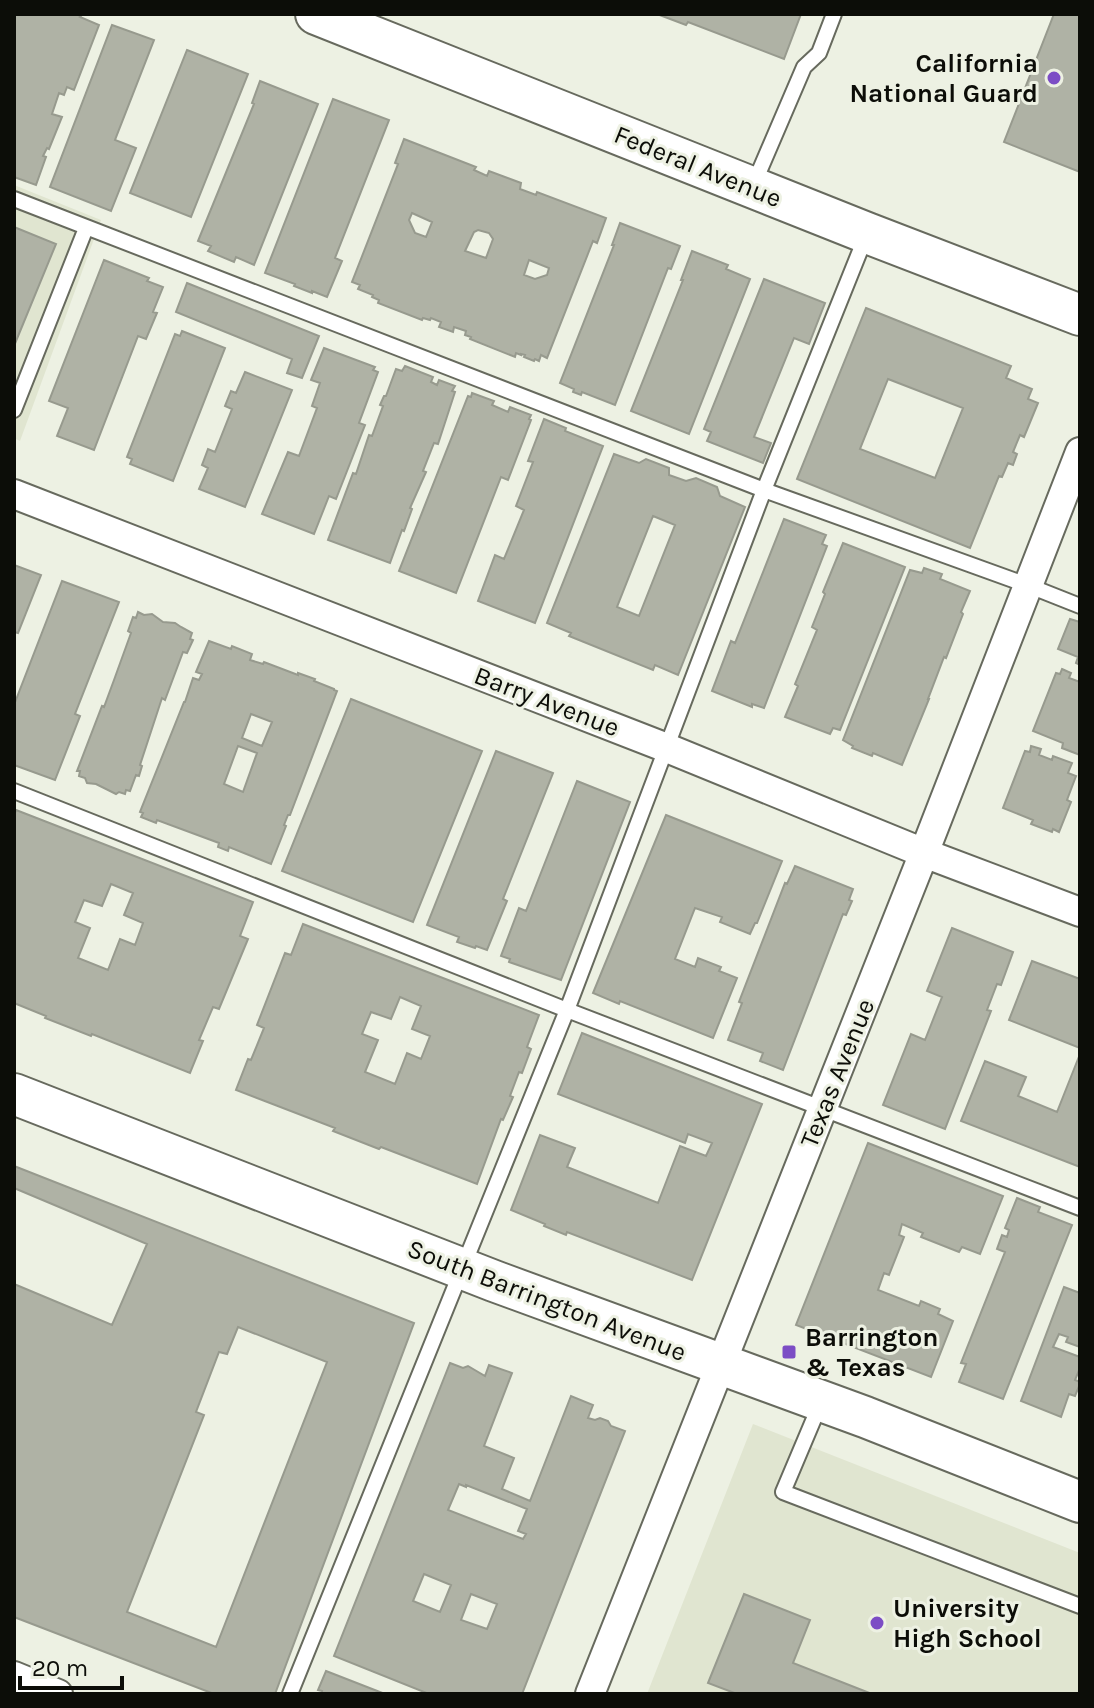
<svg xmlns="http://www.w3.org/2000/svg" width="1094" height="1708" viewBox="0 0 1094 1708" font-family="Karla,sans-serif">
<rect width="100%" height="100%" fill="#edf1e3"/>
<!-- built -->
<path fill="#e0e5d0" d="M14 185 101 220 20 441 14 438Z
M753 1424 1080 1553V1694H647Z"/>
<!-- building -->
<path fill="#afb2a5" stroke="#979a8e" stroke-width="2" fill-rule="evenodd" d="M14 14H76L81 16 80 17 99 25 74 90 67 87 64 95 59 93 52 114 62 117 49 149 47 148 43 156 46 157 36 185 14 177Z
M657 14H801L784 59 688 22 686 25Z
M1054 14H1080V172L1004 142Z
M112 25 154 40 115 140 136 148 111 211 50 187Z
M187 50 248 74 191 217 130 193Z
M260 81 318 104 254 265 236 257 234 262 208 251 211 246 198 241 254 104 252 103Z
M333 99 389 120 335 258 342 261 327 297 312 291V293L294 286 295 284 265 273Z
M404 139 476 167 474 170 487 176 489 171 521 183 520 189 536 195 537 192 606 218 597 243 593 241 547 358 541 355 539 361 535 359 534 361 524 357 525 355 521 354V355L516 353 515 357 470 339 471 337 465 335 466 331 454 327 453 332 439 327 441 322 431 318 430 320 423 318 422 320 378 303 379 300 372 297 373 295 358 289 360 285 352 282 398 164 395 163ZM412 213 432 222 426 237 415 233 409 220ZM478 230 489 233 493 239 486 258 465 251 474 232ZM529 260 549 268 547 275 535 279 524 275Z
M620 223 680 246 671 269 668 268 615 405 582 392 581 395 573 392 574 389 560 383 614 245H612Z
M14 227 56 244 14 346Z
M692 251 728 265 726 269 750 279 689 434 631 411 683 280H681Z
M104 260 149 278 147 281 163 287 153 312 157 313 146 339 138 336 94 450 57 436 68 408 49 401Z
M764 279 825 303 809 344 794 338 754 437 771 443 763 463 707 441 711 432 704 429Z
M187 283 319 336 302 378 287 373 292 359 176 312Z
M866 308 1011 366 1006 378 1032 389 1028 399 1038 403 1024 437 1020 435 1013 452 1017 454 1013 465 1008 463 1002 477 999 476 970 548 797 479ZM888 379 963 408 935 478 860 449Z
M182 331 225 348 173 481 130 464 132 459 127 457 175 334 180 336Z
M324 348 375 367 373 370 378 372 359 423 365 425 336 499 329 496 314 534 262 514 288 452 299 456 317 408 312 406 320 383 311 380Z
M405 366 433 377 431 382 437 385 439 380 455 386 452 391 455 392 438 444 434 443 423 471 426 472 410 508 412 509 404 531 402 530 390 563 328 540 353 473 356 474 369 435 372 436 383 406 380 405 384 396H386L396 369 402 371Z
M245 372 292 390 245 507 199 489 208 468 202 465 208 449 215 452 232 409 225 406 231 391 236 393Z
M472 393 494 401 492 405 508 412 510 407 531 415 529 419 531 420 508 480 501 477 456 593 399 571 468 396 471 397Z
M544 419 566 428 565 431 603 446 535 623 478 601 495 555 504 559 524 510 516 506 533 462 528 461Z
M614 454 639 463 646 459 669 468V475L686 481 696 478 717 487 720 496 745 507 678 675 655 665 653 670 569 636 571 633 547 623ZM653 516 675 525 639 616 617 607Z
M784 519 826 535 822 544 827 546 764 708 752 704V707L712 691 731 641 735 643Z
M843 543 905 567 840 730 833 728 830 734 785 717 798 686 795 684 817 630 812 627 825 594 823 592Z
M14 565 41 575 18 633 14 632Z
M924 568 942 574 940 579 970 591 961 612 963 614 946 658 944 657 928 699H929L902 765 873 753 872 756 852 748 853 746 843 740 910 570 922 573Z
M62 581 119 602 75 714 80 716 55 780 14 765V705Z
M138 612 144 615 152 614 163 622 175 623 181 627 192 633 190 639 193 640 187 653 183 652 165 700 162 698 140 765 142 766 139 776 136 775 130 791 126 790 125 794 119 792 116 794 96 784 87 783 85 778 79 776 80 771H77L102 706 104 707 114 680 131 633 128 631 133 617 136 618Z
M1070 619 1080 622V665L1076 663 1078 657 1058 649Z
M209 641 231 649 232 646 252 654 250 660 263 664 264 662 298 675V673L315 679 314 681 334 689V690L337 691 290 815H288L284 825 286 826 271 864 229 847 228 851 218 847 219 843 157 820 156 823 141 817 143 813 140 812 184 702H185L193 678 199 680 202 674 196 672ZM251 714 272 722 262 746 242 738ZM238 746 257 753 243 792 224 784Z
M1062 669 1071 673 1069 678 1080 682V755L1062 748 1063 743 1033 731 1056 673 1060 674Z
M351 699 482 751 413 922 282 871Z
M1031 746 1041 749 1039 755 1052 760 1053 756 1072 763 1068 773 1076 776 1067 800 1071 802 1059 832 1053 829 1052 832 1031 824 1033 820 1003 808 1025 751 1030 752Z
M496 751 553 773 503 899 507 901 487 950 476 946 475 948 457 942 459 937 427 925Z
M577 781 630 802 561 980 509 962 510 959 501 956 519 908 526 911Z
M16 810 253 902 240 936 248 939 219 1009 213 1007 199 1040 203 1041 190 1073 92 1034 91 1036 45 1018 46 1016 14 1003V816ZM111 884 133 893 124 915 143 923 135 945 120 939 108 970 78 958 90 928 75 922 84 900 102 906Z
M666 815 782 861 757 923H755L750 934 720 922 722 917 695 908 675 959 695 967 698 958 721 967 719 971 737 978 713 1038 620 1001 619 1004 593 993Z
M795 866 853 889 849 900 852 901 846 915 843 914 783 1070 760 1061 763 1053 728 1040 742 1003 739 1002 785 883 787 884Z
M303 924 539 1015 527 1047 531 1049 522 1073 519 1072 510 1096 513 1097 503 1120 501 1119 477 1184 381 1147 379 1149 333 1131 335 1128 236 1090 248 1059 251 1060 264 1028 257 1025 285 953 291 955ZM400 997 421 1006 412 1029 430 1036 421 1059 407 1053 395 1084 365 1072 378 1040 362 1034 371 1012 391 1019Z
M952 928 1013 952 1001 985 997 984 987 1010 991 1011 945 1129 883 1105 911 1034 925 1040 942 997 927 991Z
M1032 961 1080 979V1048L1009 1020Z
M582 1033 762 1104 692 1280 567 1232 566 1235 544 1226 545 1224 511 1210 540 1135 575 1148 567 1167 658 1203 680 1146 706 1156 712 1143 688 1134 685 1143 558 1094Z
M1080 1054V1167L961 1121 985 1061 1026 1077 1018 1096 1057 1112Z
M868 1143 1003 1196 980 1254 962 1247 959 1252 921 1237 923 1233 902 1224 899 1235 904 1237 889 1275 884 1273 878 1290 919 1306 921 1301 940 1309 938 1314 953 1321 931 1377 796 1325Z
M14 1166 414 1323 275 1694H214L14 1617Z
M14 1188 147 1244 112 1325 14 1284Z
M1017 1198 1040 1207 1038 1212 1072 1225 1003 1399 959 1382 966 1364 961 1363 1005 1252 997 1249 1002 1235 1007 1237 1009 1230 1005 1228Z
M1064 1287 1080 1293V1347L1066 1342 1068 1337 1059 1334 1053 1347 1080 1357V1368L1075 1380 1080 1382V1384L1075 1396 1069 1394 1061 1417 1021 1401Z
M238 1327 327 1362 216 1647 127 1612 204 1415 196 1412 219 1352 227 1354Z
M450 1363 463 1368 468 1366 485 1376 489 1365 512 1373 484 1446 514 1458 502 1489 530 1501 571 1396 593 1405 588 1418 595 1420 600 1418 608 1421 611 1426 625 1431 522 1694H429L334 1656ZM459 1484 466 1487V1485L527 1509 518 1531 526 1534 523 1539 448 1510ZM424 1574 451 1585 440 1612 413 1601ZM471 1594 497 1604 487 1629 461 1620Z
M744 1594 810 1620 793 1663 872 1694H737L708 1683Z
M326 1671 385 1694H321L322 1691 318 1690Z"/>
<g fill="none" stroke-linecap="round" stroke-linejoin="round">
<defs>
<path id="lane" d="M753 186 804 67 819 53 834 14
M14 199 764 490 1027 585 1080 606
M14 410 86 228
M14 791 567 1010 1080 1208
M821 1402 783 1492 1080 1606
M290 1694 567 1010 764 490 866 236"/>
<path id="street" d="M14 494 667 748 924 853 1080 912
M14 1676 58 1694
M590 1694 924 853 1080 452"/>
<path id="secondary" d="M316 14 867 233 1080 315
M14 1094 494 1281 865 1417 1080 1502"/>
</defs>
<!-- lane casing -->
<use href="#lane" stroke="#676a5e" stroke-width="18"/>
<!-- street casing -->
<use href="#street" stroke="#676a5e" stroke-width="32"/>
<!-- secondary casing -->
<use href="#secondary" stroke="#676a5e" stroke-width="44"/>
<!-- lane -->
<use href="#lane" stroke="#fff" stroke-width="14"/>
<!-- street -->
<use href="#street" stroke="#fff" stroke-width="28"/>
<!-- secondary -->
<use href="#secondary" stroke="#fff" stroke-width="40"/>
</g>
<!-- markers -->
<g fill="#7c4dc5" stroke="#edf1e3" stroke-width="3">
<circle cx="1054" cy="78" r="8"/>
<rect x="781" y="1344" width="16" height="16" rx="4"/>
<circle cx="877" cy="1623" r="8"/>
</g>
<g text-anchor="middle" stroke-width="6" stroke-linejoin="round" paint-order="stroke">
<!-- poi labels -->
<g font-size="26" font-weight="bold" fill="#0c0d08" stroke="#edf1e3" text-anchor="start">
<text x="1038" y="72" text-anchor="end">California<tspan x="1038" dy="30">National Guard</tspan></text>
<text x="805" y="1346">Barrington<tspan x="805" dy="30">&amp; Texas</tspan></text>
<text x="893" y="1617">University<tspan x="893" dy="30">High School</tspan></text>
</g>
<!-- street labels -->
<g font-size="26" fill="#0c0d08" stroke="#edf1e3">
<text transform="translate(698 166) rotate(22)" y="9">Federal Avenue</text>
<text transform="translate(547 701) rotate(21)" y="9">Barry Avenue</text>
<text transform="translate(837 1073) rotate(-68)" y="9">Texas Avenue</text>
<text transform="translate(547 1300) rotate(21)" y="9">South Barrington Avenue</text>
</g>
</g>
<!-- border -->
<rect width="1094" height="1708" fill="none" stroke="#0c0d08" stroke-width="32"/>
<!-- scale -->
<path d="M20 1676v12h102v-12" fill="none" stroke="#0c0d08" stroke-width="4"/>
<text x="32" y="1676" font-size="24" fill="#0c0d08" stroke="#edf1e3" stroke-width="6" paint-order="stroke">20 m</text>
</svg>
